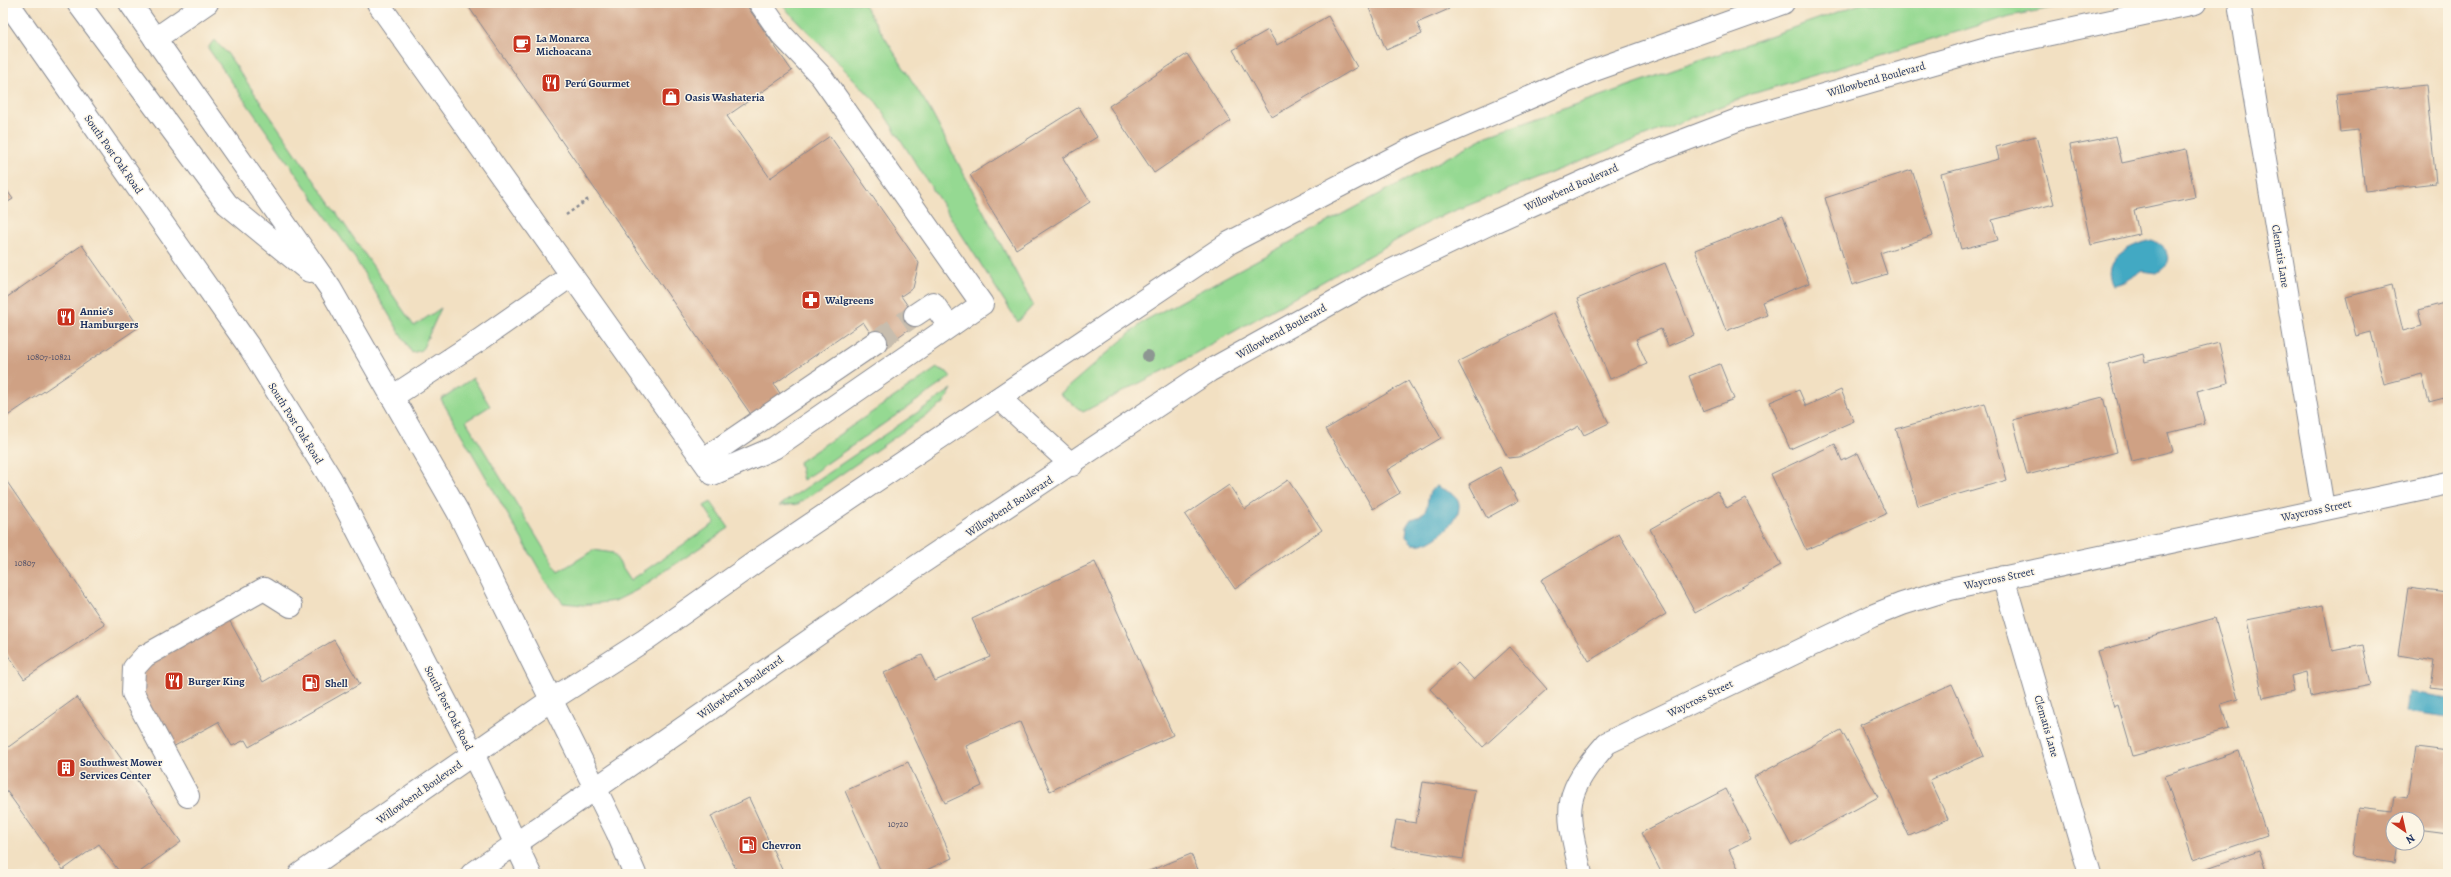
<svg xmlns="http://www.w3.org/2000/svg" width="2451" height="877" viewBox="0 0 2451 877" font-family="Alegreya,serif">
<rect width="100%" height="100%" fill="#fcf5e5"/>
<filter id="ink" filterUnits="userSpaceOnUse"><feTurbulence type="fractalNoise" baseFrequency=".025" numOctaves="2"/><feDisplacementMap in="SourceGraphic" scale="8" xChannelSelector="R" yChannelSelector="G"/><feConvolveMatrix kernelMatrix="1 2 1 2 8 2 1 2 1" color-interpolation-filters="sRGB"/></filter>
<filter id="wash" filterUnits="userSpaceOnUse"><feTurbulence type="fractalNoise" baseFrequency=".012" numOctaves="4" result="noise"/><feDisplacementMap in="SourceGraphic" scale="16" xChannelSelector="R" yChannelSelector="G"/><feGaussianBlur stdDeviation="0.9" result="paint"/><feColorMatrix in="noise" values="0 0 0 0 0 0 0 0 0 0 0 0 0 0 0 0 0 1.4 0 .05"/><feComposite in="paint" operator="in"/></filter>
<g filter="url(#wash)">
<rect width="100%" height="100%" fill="#f2e0c2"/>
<!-- green -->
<path fill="#95d992" stroke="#588478" d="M780 3H863L929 108 1033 305 1018 322 877 103Z
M1863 3H2079L2010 16 1752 94 1436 218 1169 368 1083 412 1060 394 1144 321 1487 136Z
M214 40 227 53 414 326 441 308 422 350 412 353 353 255 208 48Z
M937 368 947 372 951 377 803 480 799 462Z
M473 378 490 406 466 421 558 572 594 550 613 553 631 580 715 523 704 506 711 502 729 528 637 590 615 601 583 605 563 603 546 581 441 399Z
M952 389 943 404 798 504 779 506Z"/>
<!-- water -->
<path fill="#43a9c3" stroke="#2f6c90" d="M2153 240C2170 250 2176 261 2157 273L2142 271 2125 282 2114 285C2099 258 2132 244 2153 240Z
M1437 486C1443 490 1455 493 1458 500 1465 516 1439 539 1425 543 1422 545 1417 544 1413 544L1406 537 1407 525 1411 519C1437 514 1420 493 1437 486Z
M2409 692 2448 698V718L2406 712Z"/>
<g id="blocks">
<!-- building -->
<path fill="#cfa184" d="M466 3H745L792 71 727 116 770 178 830 136 919 263 913 288 901 296 919 322 881 349 863 322 774 384 781 395 752 416Z
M1367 3H1446L1449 9 1417 23 1422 34 1386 50Z
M1328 16 1357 67 1272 117 1233 50 1268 30 1277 45Z
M1187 54 1231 121 1154 173 1109 106Z
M2426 85 2436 183 2365 191 2358 130 2340 132 2336 94Z
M1079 107 1097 137 1063 158 1090 202 1016 249 970 175Z
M2036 136 2054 204 1992 220 1998 240 1961 249 1941 174 1999 159 1996 147Z
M2116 136 2122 163 2186 149 2195 197 2134 210 2139 234 2091 245 2070 145Z
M1912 170 1933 236 1880 253 1887 274 1852 285 1825 198Z
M3 185 13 199 3 205Z
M1783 216 1809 283 1762 302 1767 315 1726 331 1695 250Z
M82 245 139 327 3 419V300Z
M1665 263 1694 335 1668 346 1661 329 1636 339 1647 364 1610 379 1577 299Z
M2392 285 2403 331 2422 326 2418 310 2448 302V397L2429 402 2422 374 2384 384 2371 332 2356 336 2346 297Z
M1554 313 1609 423 1584 435 1579 426 1519 457 1508 458 1458 362Z
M2219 343 2228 383 2197 391 2205 424 2168 433 2173 451 2132 461 2108 364 2143 354 2145 362Z
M1720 364 1734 399 1703 411 1689 376Z
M1408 381 1441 438 1387 470 1400 493 1373 509 1326 429Z
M1799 390 1806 406 1841 390 1854 421 1790 449 1770 402Z
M2103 397 2117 452 2027 475 2013 420Z
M1985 403 2007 480 1918 506 1896 429Z
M1835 444 1842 461 1858 453 1886 514 1806 550 1771 474Z
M1500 467 1518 501 1487 518 1469 484Z
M3 476 105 625 24 679 3 648Z
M1288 480 1322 530 1235 589 1185 515 1229 485 1245 509Z
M1717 491 1727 508 1745 498 1781 565 1695 613 1650 529Z
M1619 534 1666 614 1589 661 1541 580Z
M1095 562 1173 735 1050 791 1020 722 966 746 982 786 945 803 884 673 922 655 935 681 990 657 972 619Z
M2408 588 2448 593V689L2431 687 2435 661 2398 655Z
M2323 605 2332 651 2363 645 2371 685 2310 697 2306 672 2291 676 2294 691 2263 698 2247 620Z
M227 616 263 682 334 640 360 684 249 747 245 740 232 746 218 722 171 748 138 691 144 668Z
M2215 618 2238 699 2221 704 2228 729 2133 756 2118 705 2114 707 2098 651Z
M1510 647 1547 689 1483 747 1430 689 1458 663 1474 680Z
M1952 684 1984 756 1930 780 1948 819 1909 836 1860 725Z
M77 697 181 842 137 874H121L99 844 63 870 3 786V751Z
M1841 730 1878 797 1791 845 1754 777Z
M2416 747 2448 751V833L2417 829V819H2393V843H2398L2395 863 2352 857 2359 807 2392 811 2394 796 2408 798Z
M2239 751 2267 835 2193 860 2165 776Z
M908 762 952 858 918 874H882L845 791Z
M1423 782 1475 790 1463 859 1391 847 1396 820 1416 823Z
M1726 789 1751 839 1729 850 1741 874H1662L1641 833Z
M749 798 784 874H738L711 816Z
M2259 850 2267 874H2190Z
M1191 854 1200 874H1142Z
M1393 870 1394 874H1380Z"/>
</g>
</g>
<g filter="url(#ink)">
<use href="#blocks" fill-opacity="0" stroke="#868890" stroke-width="1"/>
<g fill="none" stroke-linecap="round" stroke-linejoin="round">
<!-- minor-tunnel -->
<path stroke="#c7bdae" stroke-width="22" stroke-dasharray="22 11" stroke-linecap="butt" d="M876 342 915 315"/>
<defs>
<path id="minor" d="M378 3 713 474 774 448 982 304 821 76 782 35 760 3
M2239 3 2323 508
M155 39 207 3
M915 315 933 303 949 326
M392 397 481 339 572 275
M704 459 876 342
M2003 577 2090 874
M188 796 133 693 134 668 145 656 264 589 291 606
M1581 874C1566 808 1560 797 1607 743L1872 616 1902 604 1950 589 2448 483"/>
<path id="major" d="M999 398 1072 465
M300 874 551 700 645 640 761 558 1229 243 1417 146 1589 72 1783 3
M472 874 914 568 1209 371 1384 274 1491 223 1630 161 1740 119 1990 47 2195 3"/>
<path id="highway" d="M8 3 250 348 331 479 473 754 530 874
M78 3 227 204 309 271
M130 3 330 288 458 512 617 832 635 874"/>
</defs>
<!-- minor casing -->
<use href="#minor" stroke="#868890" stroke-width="24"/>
<!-- major casing -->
<use href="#major" stroke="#868890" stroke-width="24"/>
<!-- highway casing -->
<use href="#highway" stroke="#868890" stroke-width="24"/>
<!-- path -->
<path stroke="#868890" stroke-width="2.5" stroke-dasharray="3 3" stroke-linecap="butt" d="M566 215 590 198"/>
<!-- minor -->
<use href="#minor" stroke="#fff" stroke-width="22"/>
<!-- major -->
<use href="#major" stroke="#fff" stroke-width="22"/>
<!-- highway -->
<use href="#highway" stroke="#fff" stroke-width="22"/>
</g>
<!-- trees -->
<circle fill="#8d9692" cx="1148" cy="356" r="6"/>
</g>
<!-- icons -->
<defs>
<symbol id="cafe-square" viewBox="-11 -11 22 22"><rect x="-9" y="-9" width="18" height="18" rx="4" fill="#c8321e" stroke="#fcf5e5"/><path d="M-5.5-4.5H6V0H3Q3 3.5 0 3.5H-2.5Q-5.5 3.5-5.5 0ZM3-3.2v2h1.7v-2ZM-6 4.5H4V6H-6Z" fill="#fff"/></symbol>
<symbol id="restaurant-square" viewBox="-11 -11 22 22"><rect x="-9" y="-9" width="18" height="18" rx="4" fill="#c8321e" stroke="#fcf5e5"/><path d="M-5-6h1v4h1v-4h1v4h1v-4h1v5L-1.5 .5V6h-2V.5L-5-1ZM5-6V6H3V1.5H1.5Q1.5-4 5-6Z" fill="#fff"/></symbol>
<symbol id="shop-square" viewBox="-11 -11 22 22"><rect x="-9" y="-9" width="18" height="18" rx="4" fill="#c8321e" stroke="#fcf5e5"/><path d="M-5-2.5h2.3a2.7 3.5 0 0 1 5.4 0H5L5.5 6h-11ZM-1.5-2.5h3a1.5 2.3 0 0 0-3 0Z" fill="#fff"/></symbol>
<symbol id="pharmacy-square" viewBox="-11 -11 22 22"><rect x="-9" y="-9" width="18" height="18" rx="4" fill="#c8321e" stroke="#fcf5e5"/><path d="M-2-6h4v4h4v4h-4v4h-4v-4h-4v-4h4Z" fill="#fff"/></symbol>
<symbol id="fuel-square" viewBox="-11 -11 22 22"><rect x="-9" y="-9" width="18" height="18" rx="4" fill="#c8321e" stroke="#fcf5e5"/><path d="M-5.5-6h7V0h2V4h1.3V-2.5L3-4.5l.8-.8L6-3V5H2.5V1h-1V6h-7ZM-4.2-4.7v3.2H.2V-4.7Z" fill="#fff"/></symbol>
<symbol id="building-square" viewBox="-11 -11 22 22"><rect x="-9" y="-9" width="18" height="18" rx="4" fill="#c8321e" stroke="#fcf5e5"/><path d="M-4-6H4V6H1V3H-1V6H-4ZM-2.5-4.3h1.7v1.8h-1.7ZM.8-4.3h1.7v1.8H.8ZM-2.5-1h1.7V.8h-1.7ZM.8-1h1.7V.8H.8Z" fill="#fff"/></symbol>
</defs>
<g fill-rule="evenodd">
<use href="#cafe-square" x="511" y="33" width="22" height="22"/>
<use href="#restaurant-square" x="540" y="72" width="22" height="22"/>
<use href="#shop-square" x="660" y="86" width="22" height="22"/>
<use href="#pharmacy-square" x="800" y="289" width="22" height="22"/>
<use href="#restaurant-square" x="55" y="306" width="22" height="22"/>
<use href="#restaurant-square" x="163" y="670" width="22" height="22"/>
<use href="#fuel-square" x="300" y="672" width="22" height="22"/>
<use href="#building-square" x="55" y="757" width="22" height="22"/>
<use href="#fuel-square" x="737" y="834" width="22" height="22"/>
</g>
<g text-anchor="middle" stroke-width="3" stroke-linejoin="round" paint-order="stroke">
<!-- number labels -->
<g font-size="9" fill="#484c68">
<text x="49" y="360">10807-10821</text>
<text x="25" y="566">10807</text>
<text x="898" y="827">10720</text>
</g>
<!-- poi labels -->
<g font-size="11" font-weight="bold" fill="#1b2f5e" stroke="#fcf5e5" text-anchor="start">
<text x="536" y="42">La Monarca<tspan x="536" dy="13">Michoacana</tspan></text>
<text x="565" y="87">Perú Gourmet</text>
<text x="685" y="101">Oasis Washateria</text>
<text x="825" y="304">Walgreens</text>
<text x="80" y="315">Annie's<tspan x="80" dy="13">Hamburgers</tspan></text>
<text x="188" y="685">Burger King</text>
<text x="325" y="687">Shell</text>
<text x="80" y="766">Southwest Mower<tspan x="80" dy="13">Services Center</tspan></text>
<text x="762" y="849">Chevron</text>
</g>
<!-- street labels -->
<g font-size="11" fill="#1b2f5e" stroke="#fcf5e5">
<text transform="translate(1876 79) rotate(-16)" y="4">Willowbend Boulevard</text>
<text transform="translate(114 154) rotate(55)" y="4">South Post Oak Road</text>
<text transform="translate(1571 187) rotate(-24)" y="4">Willowbend Boulevard</text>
<text transform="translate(2281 256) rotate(81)" y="4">Clematis Lane</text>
<text transform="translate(1281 331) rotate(-29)" y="4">Willowbend Boulevard</text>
<text transform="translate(296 423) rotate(58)" y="4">South Post Oak Road</text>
<text transform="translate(1009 506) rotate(-33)" y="4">Willowbend Boulevard</text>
<text transform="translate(2316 510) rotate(-12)" y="4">Waycross Street</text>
<text transform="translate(1999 578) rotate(-12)" y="4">Waycross Street</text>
<text transform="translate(740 687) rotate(-35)" y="4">Willowbend Boulevard</text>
<text transform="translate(1700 698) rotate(-26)" y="4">Waycross Street</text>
<text transform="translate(449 708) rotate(63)" y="4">South Post Oak Road</text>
<text transform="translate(2047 726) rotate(74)" y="4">Clematis Lane</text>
<text transform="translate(419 792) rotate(-35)" y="4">Willowbend Boulevard</text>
</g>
</g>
<!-- margin -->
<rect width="2451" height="877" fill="none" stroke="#fcf5e5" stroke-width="16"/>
<!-- north arrow -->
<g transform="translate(2405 831) rotate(146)"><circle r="19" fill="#fcf5e5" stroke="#a2a6af"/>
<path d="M0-3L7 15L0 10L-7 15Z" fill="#c8321e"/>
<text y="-6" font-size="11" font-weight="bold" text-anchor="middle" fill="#1b2f5e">N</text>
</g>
</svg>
